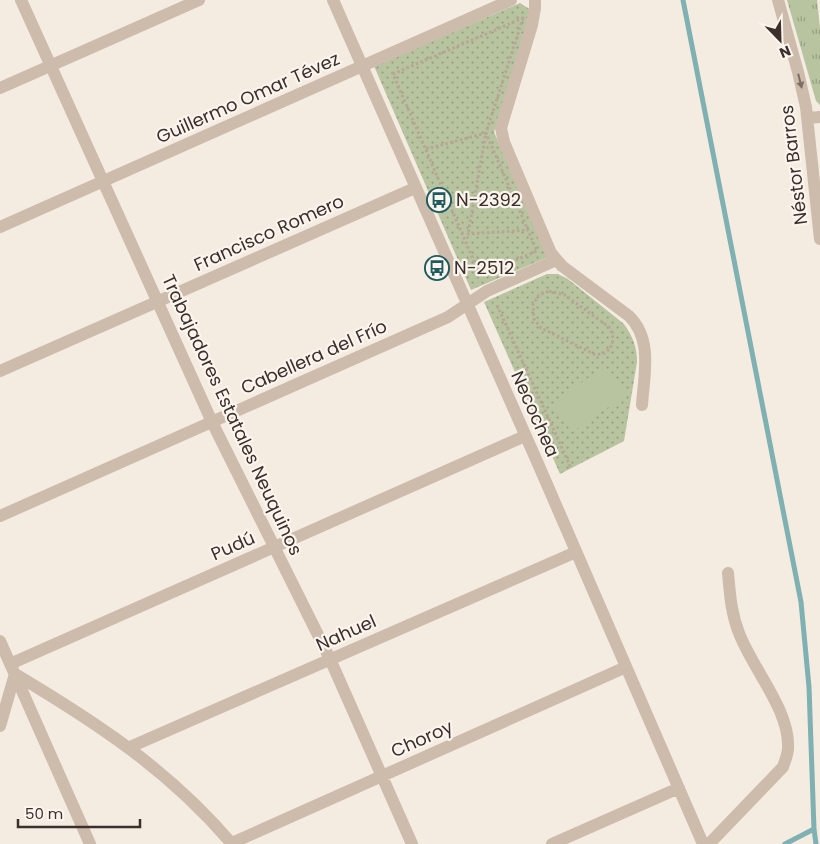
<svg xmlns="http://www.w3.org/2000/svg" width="820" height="844" viewBox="0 0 820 844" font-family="Poppins,sans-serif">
<defs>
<pattern id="grass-tufts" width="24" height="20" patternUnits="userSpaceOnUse" patternTransform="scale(1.25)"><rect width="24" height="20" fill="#b8c4a0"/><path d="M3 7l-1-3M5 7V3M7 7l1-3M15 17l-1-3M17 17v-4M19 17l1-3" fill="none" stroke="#97a083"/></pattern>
<pattern id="park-dots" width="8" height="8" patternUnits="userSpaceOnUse" patternTransform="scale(1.25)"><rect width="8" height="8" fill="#b8c4a0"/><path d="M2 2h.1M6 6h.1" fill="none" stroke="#97a083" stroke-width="1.8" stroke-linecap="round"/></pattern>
</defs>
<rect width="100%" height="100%" fill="#f4ebe1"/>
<!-- grass -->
<path fill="url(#grass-tufts)" d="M787 0H817L820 28V105L816 101Z"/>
<!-- park -->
<path fill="url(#park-dots)" d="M520 3 531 10 494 132 548 257 471 290 374 66Z
M547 274H558L568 279 624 324C633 337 637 347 637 362L624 441 560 474 484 302Z"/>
<!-- pitch -->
<path fill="#b8c4a0" d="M605 366 626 395 572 432 552 404Z"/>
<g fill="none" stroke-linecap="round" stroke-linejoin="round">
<!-- stream -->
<path stroke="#7fb0b2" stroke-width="5" d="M683 0 801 602 809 687 814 829 816 844
M785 844 814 829"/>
<!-- path -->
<path stroke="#b9a596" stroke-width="3" stroke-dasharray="2.5 2.5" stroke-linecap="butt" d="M523 18 486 133 537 251 480 275 393 74Z
M426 149 486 133 468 234
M467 234 528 230
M549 291 565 295 609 327C618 340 610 357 594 354L541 328 534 319 533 304 539 295Z
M497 305 571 468"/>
<!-- minor -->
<path stroke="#cdbbac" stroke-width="12" d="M21 0 212 422 330 659 412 844
M333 0 539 466 703 844
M535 0V8L532 25 503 121 501 128 504 142 551 253 562 266 629 316C653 339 644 375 642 405
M778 0 798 72 806 107 820 239
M0 88 199 0
M808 118 820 117
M0 227 511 0
M0 371 415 188
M0 516 448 317 487 291 556 260
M0 641 90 844
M10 664 525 436
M0 726 15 674C97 723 169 770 232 844
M130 747 576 552
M232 843 626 667
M552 844 679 788
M709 844 783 767C785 761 788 754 788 748 790 710 752 668 739 633 731 613 730 594 728 573"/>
</g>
<!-- one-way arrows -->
<defs><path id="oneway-solid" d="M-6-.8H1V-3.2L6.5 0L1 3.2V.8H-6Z" transform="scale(1.25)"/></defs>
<use fill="#7d6f65" href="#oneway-solid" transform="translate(800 81) rotate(76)"/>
<!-- icons -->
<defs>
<symbol id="bus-ring" viewBox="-11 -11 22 22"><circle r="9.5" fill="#fbf5ee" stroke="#1f5a5e" stroke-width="1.5"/><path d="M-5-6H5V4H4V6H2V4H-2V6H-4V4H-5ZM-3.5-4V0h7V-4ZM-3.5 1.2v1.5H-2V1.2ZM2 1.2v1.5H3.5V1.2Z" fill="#1f5a5e"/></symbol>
</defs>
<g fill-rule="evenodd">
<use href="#bus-ring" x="425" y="186" width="28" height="28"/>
<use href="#bus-ring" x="423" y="254" width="28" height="28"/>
</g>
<g text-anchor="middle" stroke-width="4.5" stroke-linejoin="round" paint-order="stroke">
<!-- street labels -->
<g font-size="18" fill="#3b302b" stroke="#fbf5ee">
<text transform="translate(248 98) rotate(-24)" y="6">Guillermo Omar Tévez</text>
<text transform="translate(794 165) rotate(-97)" y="6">Néstor Barros</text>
<text transform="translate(269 233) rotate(-24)" y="6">Francisco Romero</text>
<text transform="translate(314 357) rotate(-24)" y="6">Cabellera del Frío</text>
<text transform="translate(535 414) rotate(66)" y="6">Necochea</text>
<text transform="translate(232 415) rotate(65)" y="6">Trabajadores Estatales Neuquinos</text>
<text transform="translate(233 546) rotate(-24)" y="6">Pudú</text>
<text transform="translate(346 633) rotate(-24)" y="6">Nahuel</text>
<text transform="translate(422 739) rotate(-24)" y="6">Choroy</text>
</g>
<!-- poi labels -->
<g font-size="18" fill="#3b302b" stroke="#fbf5ee" text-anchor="start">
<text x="456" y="206">N-2392</text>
<text x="454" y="274">N-2512</text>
</g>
</g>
<!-- north arrow -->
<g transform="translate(780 40) rotate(157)" stroke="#fbf5ee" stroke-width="4" paint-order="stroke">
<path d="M0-4L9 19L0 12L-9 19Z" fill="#3b302b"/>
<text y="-8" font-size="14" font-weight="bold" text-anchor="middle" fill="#3b302b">N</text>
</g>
<!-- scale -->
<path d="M18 819v8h122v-8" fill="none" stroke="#3b302b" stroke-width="2.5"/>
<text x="25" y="819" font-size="15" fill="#3b302b" stroke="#fbf5ee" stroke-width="4" paint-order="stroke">50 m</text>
</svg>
